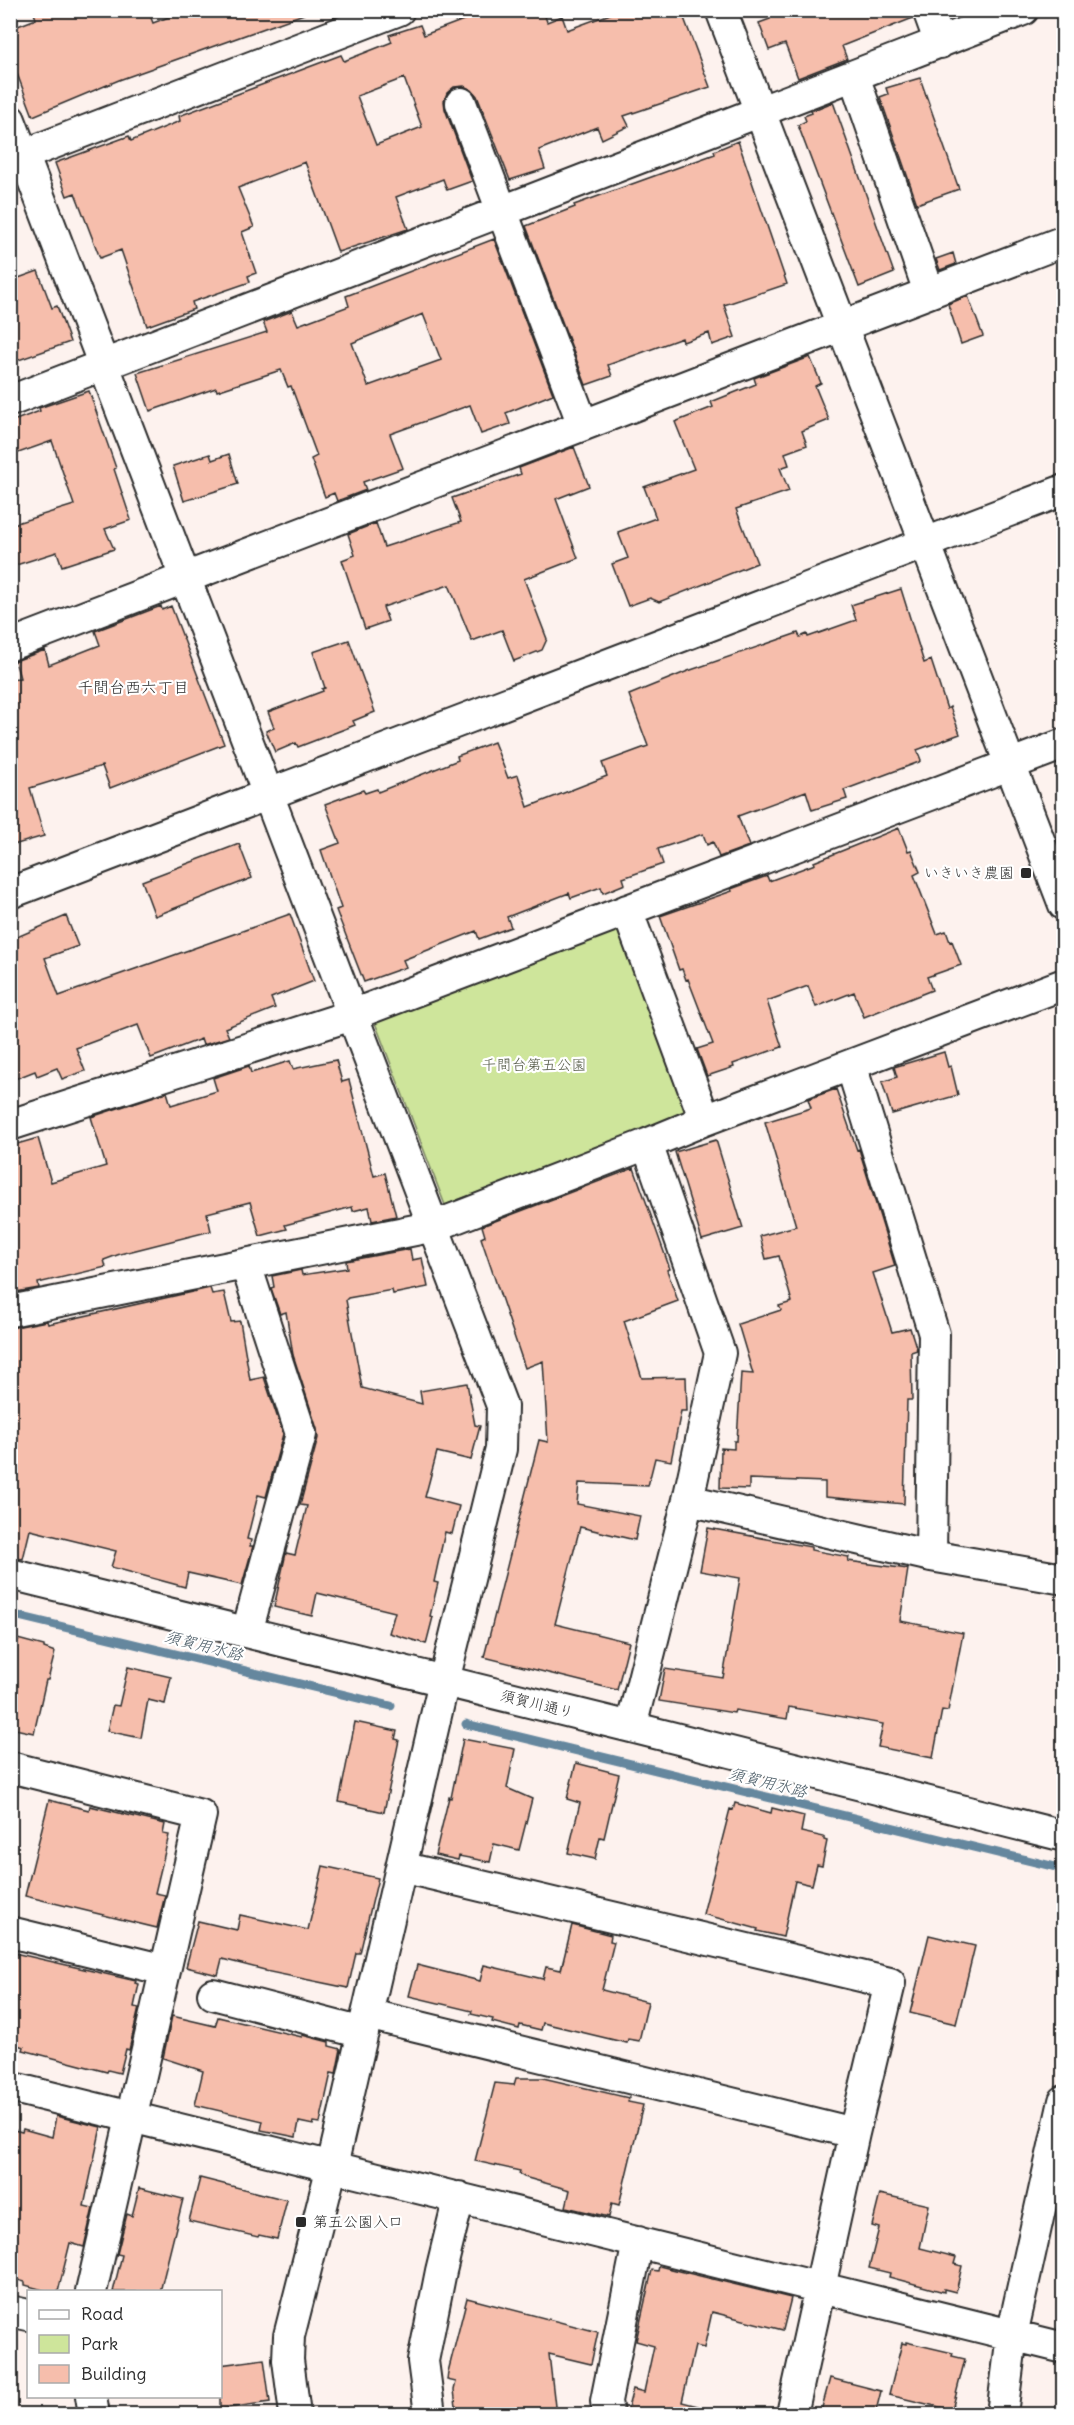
<svg xmlns="http://www.w3.org/2000/svg" width="1074" height="2425" viewBox="0 0 1074 2425" font-family="Delius,'Klee One',sans-serif">
<rect width="100%" height="100%" fill="#fdf2ee"/>
<filter id="ink" filterUnits="userSpaceOnUse"><feTurbulence type="fractalNoise" baseFrequency=".0167" numOctaves="2"/><feDisplacementMap in="SourceGraphic" scale="12" xChannelSelector="R" yChannelSelector="G"/><feConvolveMatrix kernelMatrix="1 2 1 2 8 2 1 2 1" color-interpolation-filters="sRGB"/></filter>
<g filter="url(#ink)">
<!-- green -->
<path fill="#cee59b" stroke="#7c8863" stroke-width="1.5" d="M623 925 694 1110 445 1205 374 1020Z"/>
<g fill="none" stroke-linecap="round" stroke-linejoin="round">
<!-- stream -->
<path stroke="#65879e" stroke-width="9" d="M10 1614 391 1706
M466 1724 1064 1869"/>
</g>
<!-- building -->
<path fill="#f6beac" stroke="#2b2b2b" stroke-width="1.5" fill-rule="evenodd" d="M33 10H148L153 23 187 10H304V14L119 80 33 116 10 55V29L36 19Z
M490 10H543L547 22 562 16 567 30 621 10H681L710 87 624 116 629 126 602 139 597 127 539 150 545 169 510 180 477 96 472 90 464 86 454 87 447 93 444 101 445 109 472 181 447 190 443 179 396 197 408 229 338 252 305 162 238 188 254 227 242 232 256 273 248 276 250 282 192 302 194 309 147 326 121 250 100 258 75 193 67 196 55 163 129 136 131 141 180 121 179 116 341 55 344 61 392 42 389 35 420 25 424 35ZM404 78 422 127 376 145 357 96Z
M767 10H911L913 18 842 46 847 59 798 78 785 44 769 50 759 23 770 19Z
M920 78 959 189 917 204 880 97 888 94 886 88Z
M833 102 894 273 859 287 798 125 806 121 804 116 812 113 811 111Z
M738 141 787 284 724 305 735 337 712 345 709 333 683 342 682 338 608 365 612 376 586 385 526 226 575 207 574 205 715 154 714 151Z
M494 239 553 394 506 413 510 424 481 434 470 405 390 434 403 468 363 482 366 490 337 501 334 493 325 497 311 459 317 456 291 386 288 387 281 370 217 391 216 388 150 411 137 373 267 332 263 322 292 311 298 325 349 306 346 296ZM423 314 441 360 368 386 352 343Z
M953 253 956 264 940 270 936 259Z
M38 271 52 308 57 306 70 342 10 363V281Z
M968 296 983 336 961 344 948 304Z
M810 357 821 383 815 386 829 420 802 431 807 445 785 453 789 465 780 468 789 491 736 509 757 563 659 602 650 598 628 606 612 564 628 558 618 532 656 518 644 487 694 469 675 422 713 407 711 402 756 384 754 378Z
M89 391 116 468 114 469 131 520 105 529 114 549 62 566 57 552 10 567V525L74 505 52 441 10 456V422L40 411 39 408Z
M574 447 589 486 556 499 578 558 524 579 547 639 542 650 514 661 502 630 472 641 449 585 383 607 388 621 365 629 342 560 355 555 348 534 376 523 384 547 461 522 452 498 521 474 519 468Z
M210 454 212 460 229 454 238 484 184 501 173 466Z
M901 589 924 663 931 660 947 709 950 707 960 734 917 750 921 760 919 762 844 790 847 799 812 810 806 791 738 816 749 846 719 857 713 842 707 845 703 834 658 849 663 864 623 878 625 884 603 893 601 887 571 898 569 893 507 917 511 927 479 939 476 931 403 960 406 967 364 982 336 910 341 908 321 850 340 843 325 804 363 790 365 793 377 789 378 792 458 760 457 756 494 742 508 778 518 775 528 807 607 776 602 763 648 746 629 695 688 671 798 633 800 637 807 634 808 637 856 620 851 605Z
M161 606 162 610 171 606 224 744 110 788 102 766 30 788 44 836 10 846V679L20 678 15 661 45 650 49 665 100 645 95 631Z
M349 640 375 712 353 721 355 725 298 747 296 743 275 752 266 731 274 728 268 712 323 691 322 689 325 688 313 652Z
M899 828 908 851 911 850 920 872 914 875 937 934 946 931 950 942 952 941 961 965 927 977 932 990 864 1017 854 992 816 1007 808 986 767 1001 782 1047 733 1064 734 1067 707 1076 697 1049 713 1044 688 979 686 980 682 969 679 970 660 916 732 891 731 889 767 876 769 881 815 864 814 862Z
M239 844 252 878 155 916 142 881Z
M290 914 314 981 271 998 275 1008 225 1028 229 1037 203 1045 201 1039 151 1058 138 1025 76 1048 85 1071 62 1079 57 1068 37 1076 35 1071 10 1081V940L66 916 78 946 45 958 59 996Z
M944 1052 948 1067 951 1066 958 1095 892 1114 882 1082 897 1077 894 1067Z
M336 1060 342 1082 349 1080 374 1176 385 1173 396 1216 372 1221 369 1207 353 1211 352 1207 285 1225 287 1229 260 1236 250 1202 207 1213 211 1231 120 1254 104 1260 106 1267 38 1283 39 1288 10 1293V1146L38 1138 51 1182 106 1166 91 1117 167 1092 171 1105 217 1091 213 1078 249 1066 251 1073 290 1061 293 1069Z
M836 1089 857 1150 859 1149 895 1266 873 1273 892 1332 910 1328 917 1350 911 1352 912 1400H907L904 1504 825 1497V1482L749 1479V1489L720 1488 721 1448 734 1449V1441H737L741 1373 753 1374 738 1324 781 1310 779 1306 792 1302 779 1256 766 1259 760 1236 796 1226 765 1122 811 1108 808 1099Z
M716 1140 743 1228 702 1240 675 1152Z
M634 1168 670 1269 667 1270 678 1301 624 1321 642 1378 686 1377 687 1411H681L671 1461 655 1458 648 1486 579 1483 577 1504 640 1516 635 1540 580 1527 555 1624 629 1642 617 1690 484 1657 539 1440 548 1442 543 1361 525 1368 481 1238 485 1236 482 1226Z
M410 1249 412 1260 422 1258 428 1287 393 1294 392 1290 348 1298 346 1300 362 1388 422 1404 420 1391 467 1383 475 1425 480 1426 471 1460 437 1452 425 1497 459 1506 452 1534 445 1532 439 1559 434 1582 438 1583 430 1616 433 1617 426 1644 389 1633 395 1612 317 1593 312 1616 274 1607 286 1553 295 1555 307 1506 300 1505 318 1438 317 1429 293 1355 286 1312 280 1314 271 1288 274 1287 272 1276 301 1270 302 1275 347 1268 346 1261Z
M210 1288 212 1294 224 1292 231 1322 240 1321 250 1380 264 1377 283 1434 266 1497 258 1495 247 1539 251 1540 250 1546H253L242 1585 188 1573 185 1587 111 1567 116 1551 30 1530 23 1559 10 1557V1328L47 1321 48 1324Z
M708 1528 811 1547V1550L849 1557 848 1561 908 1569 900 1621 963 1633 948 1711 942 1710 933 1758 878 1747 883 1724 789 1707 787 1719 735 1710 734 1713 659 1701 665 1669 723 1678 740 1578 700 1571Z
M10 1637 44 1646V1648L55 1652 48 1680H46L34 1733 10 1728Z
M128 1667 171 1677 165 1704 148 1700 141 1738 107 1731 113 1705 119 1706Z
M355 1722 397 1731 395 1739 399 1740 384 1812 339 1802Z
M463 1739 515 1749 507 1788 532 1799 519 1850 494 1844 490 1862 459 1856 458 1860 435 1855 449 1797 451 1798Z
M576 1763 619 1774 604 1838 600 1837 595 1859 568 1853 580 1803 567 1799Z
M49 1800 89 1810 90 1806 165 1824 163 1834 169 1835 155 1893 165 1895 157 1928 25 1896Z
M735 1803 771 1813 772 1808 804 1816 801 1832 824 1837V1840L827 1841 822 1866 817 1865 812 1885 795 1881 783 1937 757 1931 758 1929 703 1914 730 1809 733 1810Z
M323 1866 378 1878 360 1953H356L348 1988 265 1971V1970L222 1959 218 1975 186 1967 198 1921 237 1930 240 1915 308 1930Z
M572 1925 611 1935 610 1941 614 1942 602 1990 648 2002 639 2041 628 2039 627 2043 543 2023 541 2030 520 2025 519 2029 492 2022 493 2019 471 2014 472 2011 409 1996 417 1965 480 1981 484 1965 543 1979 546 1967 561 1970Z
M929 1935 975 1946 956 2024 910 2013Z
M10 1952 136 1981 135 1983 139 1984 134 2007 139 2008 129 2050 126 2049 120 2073 108 2070 107 2072 23 2050 24 2047 10 2043Z
M172 2016 215 2026 218 2017 302 2037V2035L329 2042V2046L341 2049 336 2074 331 2073 320 2123 314 2122 313 2125 299 2122 296 2137 261 2130 263 2121 195 2105 203 2071 163 2058Z
M516 2078H543L629 2098 628 2102 643 2105 619 2205 612 2203 609 2217 566 2207 570 2190 524 2177 519 2174 520 2171 475 2161 495 2083 514 2085Z
M56 2116 101 2127 84 2206 93 2208 84 2247 70 2243 58 2292H50L25 2285V2282L14 2279 18 2265 10 2263V2142L14 2130 22 2132 23 2129 52 2137Z
M200 2178 287 2200 277 2239 259 2235 258 2237 189 2221Z
M139 2188 183 2199 160 2292H113L122 2255 117 2254 127 2214 132 2216Z
M880 2194 929 2205 920 2248 956 2257 954 2264 962 2266 956 2292 944 2289V2292L889 2277 890 2273 869 2268 879 2228 872 2226Z
M659 2266 791 2298 783 2330 712 2312 704 2348 695 2346 682 2402 698 2406 697 2415H626L633 2389 644 2392 654 2346 636 2341 652 2270 658 2271Z
M467 2298 598 2332 591 2364 549 2354 556 2415H457L454 2390 456 2382 447 2380 448 2372Z
M906 2342 953 2353 952 2356 965 2359 952 2410 889 2395 902 2343 906 2344Z
M264 2359 270 2402 220 2409V2365Z
M830 2378 881 2391 875 2415H820Z"/>
<g fill="none" stroke-linecap="round" stroke-linejoin="round">
<defs>
<path id="minor" d="M721 10 1064 905
M928 10 940 43
M854 76 929 292
M461 103 583 425
M10 120 502 1406 501 1449 444 1681 332 2166 289 2336 288 2360 295 2414
M10 160 399 10
M10 401 1023 10
M10 645 1064 241
M10 893 1064 490
M627 910 705 1120
M851 1065 934 1334 931 1556
M10 1125 352 1015 1064 744
M246 1265 301 1434 247 1632
M10 1311 435 1226 647 1144 705 1120 1064 984
M688 1500 931 1556 1064 1579
M10 1574 631 1727 1064 1836
M631 1727 688 1500 720 1353 647 1144
M10 1767 201 1815 91 2292
M401 1867 890 1983 854 2133 792 2414
M10 1932 165 1970
M213 1994 363 2033
M367 2014 854 2133
M10 2087 1064 2348
M10 2311 28 2315
M91 2396 94 2414
M430 2414 423 2361 441 2271 459 2197
M608 2414 606 2401 638 2242
M1002 2414 1012 2335 1064 2101"/>
</defs>
<!-- minor casing -->
<use href="#minor" stroke="#2b2b2b" stroke-width="34"/>
<!-- minor -->
<use href="#minor" stroke="#fff" stroke-width="30"/>
</g>
</g>
<!-- markers -->
<g fill="#2b2b2b" stroke="#fff" stroke-width="2">
<rect x="1020" y="867" width="12" height="12" rx="3"/>
<rect x="295" y="2216" width="12" height="12" rx="3"/>
</g>
<g text-anchor="middle" stroke-width="4.5" stroke-linejoin="round" paint-order="stroke">
<!-- poi labels -->
<g font-size="15" fill="#2b2b2b" stroke="#fff" text-anchor="end">
<text x="1014" y="878">いきいき農園</text>
<text x="313" y="2227" text-anchor="start">第五公園入口</text>
</g>
<!-- park labels -->
<g font-size="15" fill="#545a47" stroke="#fff">
<text x="534" y="1070">千間台第五公園</text>
</g>
<!-- street labels -->
<g font-size="15" fill="#2b2b2b" stroke="#fff">
<text transform="translate(537 1704) rotate(14)" y="5">須賀川通り</text>
</g>
<!-- neighbourhood labels -->
<g font-size="16" fill="#2b2b2b" stroke="#fff">
<text x="133" y="693">千間台西六丁目</text>
</g>
<!-- water labels -->
<g font-size="16" font-style="italic" fill="#485964" stroke="#fff">
<text transform="translate(204 1645) rotate(14)" y="6">須賀用水路</text>
<text transform="translate(768 1782) rotate(14)" y="6">須賀用水路</text>
</g>
</g>
<!-- margin -->
<rect width="1074" height="2425" fill="none" stroke="#fff" stroke-width="36"/>
<rect x="18" y="18" width="1038" height="2389" fill="none" stroke="#2b2b2b" stroke-width="2" filter="url(#ink)"/>
<!-- legend -->
<rect x="27" y="2290" width="195" height="108" fill="#ffffff" stroke="#aaaaaa" stroke-width="1.5"/>
<rect x="39" y="2310" width="30" height="9" fill="#ffffff" stroke="#aaaaaa" stroke-width="1.5"/>
<text x="81" y="2320" font-size="18" fill="#2b2b2b">Road</text>
<rect x="39" y="2335" width="30" height="18" fill="#cee59b" stroke="#aaaaaa" stroke-width="1.5"/>
<text x="81" y="2350" font-size="18" fill="#2b2b2b">Park</text>
<rect x="39" y="2365" width="30" height="18" fill="#f6beac" stroke="#aaaaaa" stroke-width="1.5"/>
<text x="81" y="2380" font-size="18" fill="#2b2b2b">Building</text>
</svg>
